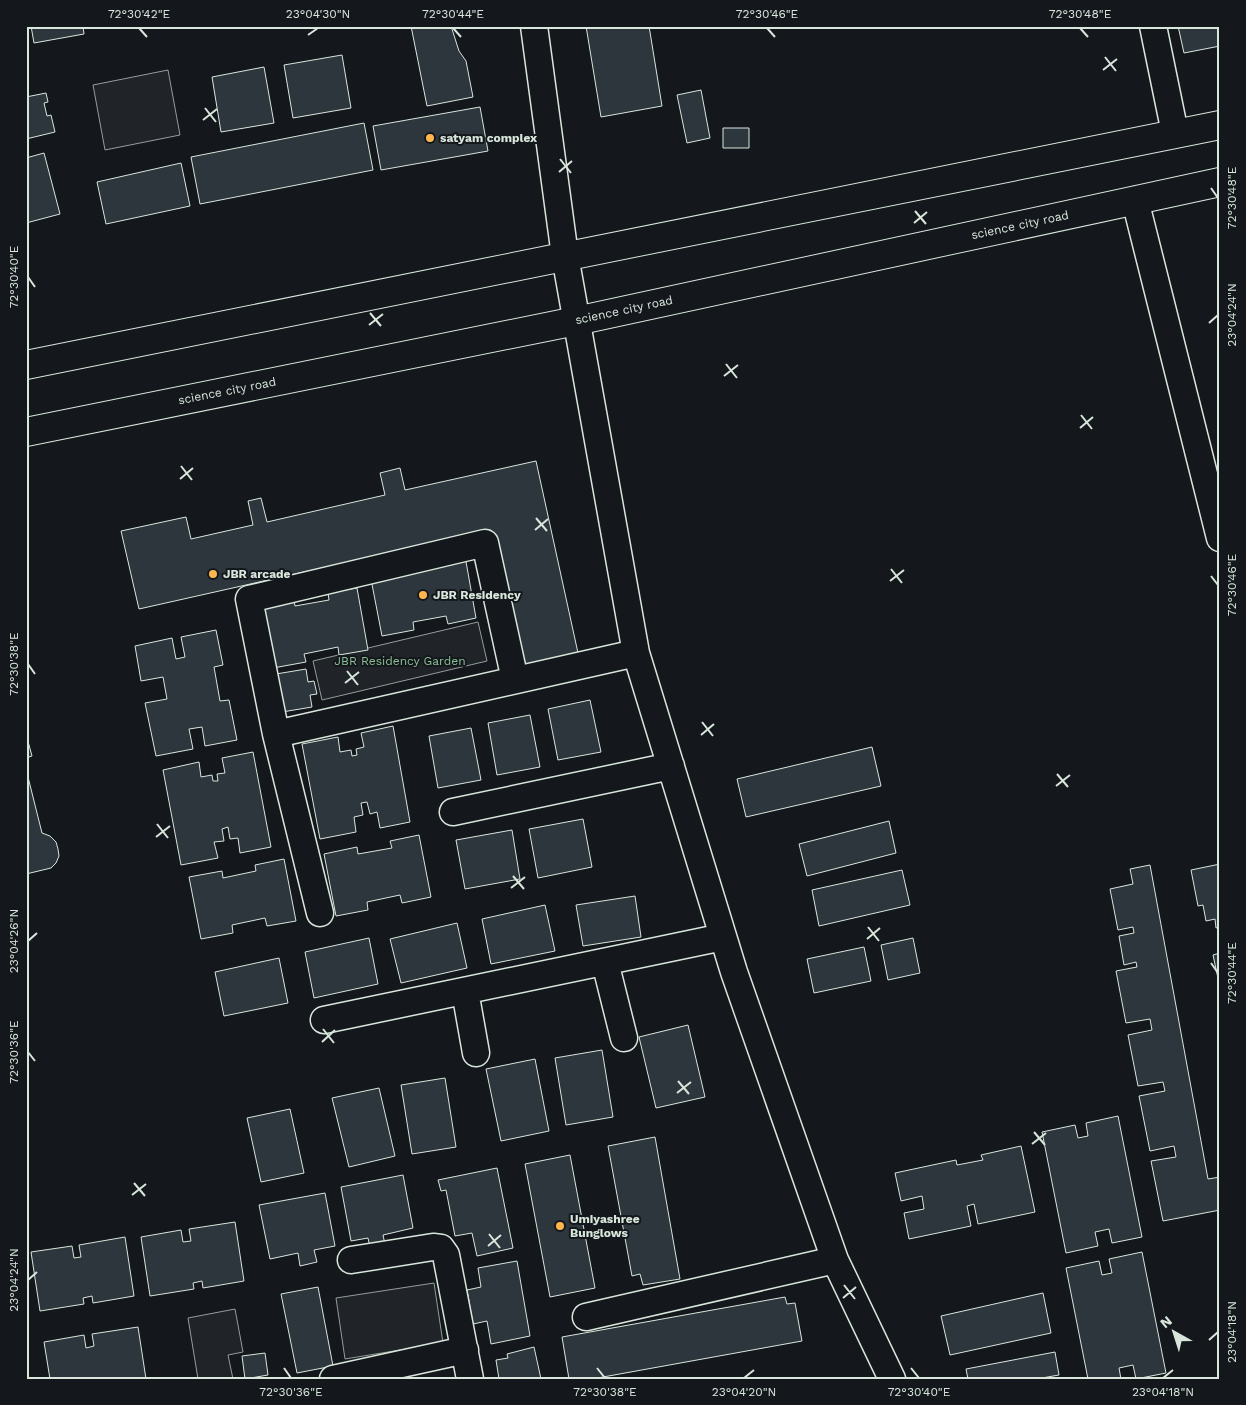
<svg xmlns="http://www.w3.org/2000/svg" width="1246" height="1405" viewBox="0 0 1246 1405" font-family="'Work Sans',sans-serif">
<rect width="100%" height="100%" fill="#14181c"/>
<!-- green -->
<path fill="#202428" stroke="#939e99" d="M168 70 180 135 105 150 93 85Z
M478 622 487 661 322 700 313 661Z
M434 1283 443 1343 345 1359 336 1298Z
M235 1309 243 1352 228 1355 233 1379H198L188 1318Z"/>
<!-- building -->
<path fill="#2c363c" stroke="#d8e6dc" d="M31 26H83L84 34 34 43Z
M411 26H451L459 51 466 61 473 97 427 106Z
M586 26H649L662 106 601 117Z
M1178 26H1220V46L1184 53Z
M342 55 351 108 293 118 284 65Z
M264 67 274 123 221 132 212 77Z
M701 90 710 138 687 143 677 95Z
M46 93 48 102 44 103 47 116 51 115 55 132 26 139V97Z
M480 107 488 151 381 170 373 126Z
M364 123 373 170 200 204 191 157Z
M723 128H749V148H723Z
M44 153 60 214 26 223V158Z
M181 163 190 206 106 224 97 182Z
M536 461 578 653 521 665 491 530 139 609 121 531 186 517 191 539 253 525 248 501 261 498 267 522 385 495 380 473 400 468 405 490Z
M465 556 476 618 448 624 446 616 413 622 414 630 382 636 370 574 404 575 437 568 436 562Z
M357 588 368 650 339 655 338 647 304 654 306 662 273 668 262 606 294 600 295 606 329 600 328 593Z
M216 630 223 665 214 667 220 701 229 700 237 740 205 746 202 727 189 729 193 749 156 756 145 703 167 699 163 677 141 681 135 646 172 638 176 659 185 657 181 637Z
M306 669 308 682 314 681 317 694 310 695 312 707 276 713 270 675Z
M590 700 601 752 558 760 548 709Z
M530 715 540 767 497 775 488 723Z
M393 726 410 822 380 828 377 812 370 814 367 802 361 803 363 815 354 817 356 832 320 839 302 744 338 737 340 752 351 750 352 756 357 755 356 749 364 747 361 733Z
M471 728 481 780 438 788 429 736Z
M26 734 32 756 26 758Z
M872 747 881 786 746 817 737 779Z
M253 752 271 847 240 853 238 838 230 839 228 827 222 829 224 841 214 842 218 858 181 865 163 770 199 762 201 777 212 775 213 781H218L217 774 225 773 222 758Z
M26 769 42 833 50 836 56 842 58 849 59 856 56 863 51 868 26 874Z
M583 819 592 867 538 878 529 829Z
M889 821 896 853 807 876 799 844Z
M512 830 520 879 465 889 456 840Z
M419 835 431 897 402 903 400 895 367 902 368 910 336 916 324 854 357 847 358 854 392 848 390 841Z
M284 859 296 921 267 926 265 918 232 925 233 933 201 939 189 877 222 871 223 878 256 871 255 865Z
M1220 864V927L1216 928 1215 919 1206 921 1203 905 1198 906 1191 870Z
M1150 865 1208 1179 1220 1177V1210L1163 1221 1151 1161 1176 1157 1174 1146 1150 1151 1139 1096 1165 1091 1163 1082 1138 1086 1128 1035 1152 1030 1150 1019 1126 1023 1116 971 1137 967 1136 962 1124 965 1119 936 1134 933 1133 927 1118 930 1110 889 1133 884 1130 869Z
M902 870 910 905 819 926 812 890Z
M635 896 641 937 583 946 576 905Z
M545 905 555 951 491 964 482 919Z
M457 923 467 968 401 983 390 939Z
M369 938 378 984 314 998 305 952Z
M913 938 920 973 888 980 881 945Z
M864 947 871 981 814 993 807 959Z
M1220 953V983H1219L1213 955Z
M279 958 288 1003 224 1016 215 972Z
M688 1025 705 1097 656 1108 639 1037Z
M602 1050 613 1117 566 1125 555 1058Z
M535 1059 549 1131 501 1141 486 1069Z
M445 1078 456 1147 412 1154 401 1085Z
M379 1088 395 1156 349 1167 332 1098Z
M290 1109 304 1173 261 1182 247 1118Z
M1118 1116 1142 1237 1112 1243 1109 1229 1095 1232 1098 1246 1066 1253 1042 1132 1075 1125 1078 1138 1088 1136 1086 1123Z
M655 1137 680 1279 643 1285 640 1274 632 1276 608 1146Z
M1021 1146 1035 1212 978 1224 974 1204 967 1206 971 1226 909 1239 904 1213 924 1209 922 1196 901 1201 895 1173 956 1160 957 1165 983 1160 981 1155Z
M570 1155 595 1288 550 1297 525 1164Z
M497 1168 513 1248 477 1256 472 1233 455 1236 446 1190 441 1191 438 1180Z
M403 1175 413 1228 383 1235 386 1249 371 1252 368 1238 351 1241 341 1187Z
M325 1193 335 1246 314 1250 317 1262 300 1266 298 1253 270 1259 259 1205Z
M235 1222 244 1281 203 1288 202 1281 193 1283 194 1289 150 1296 141 1237 181 1230 183 1242 191 1241 189 1229Z
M125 1237 134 1296 93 1303 92 1296 83 1298 84 1304 40 1311 31 1252 72 1246 74 1258 81 1257 79 1245Z
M1142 1252 1166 1373 1136 1379 1133 1365 1119 1368 1121 1379H1088L1066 1268 1099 1261 1102 1275 1112 1273 1109 1259Z
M517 1261 530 1336 491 1344 487 1321 473 1324 467 1290 481 1287 478 1268Z
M318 1287 333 1366 297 1373 281 1294Z
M1043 1293 1051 1333 950 1355 941 1316Z
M785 1297 787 1304 795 1303 802 1341 592 1379H569L562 1337Z
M138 1327 146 1379H50L44 1342 84 1335 86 1348 94 1346 92 1334Z
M534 1347 541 1379H499L496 1360 508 1358 507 1354Z
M1055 1352 1059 1375 1036 1379H968L966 1369Z
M265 1353 268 1375 245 1379 242 1356Z"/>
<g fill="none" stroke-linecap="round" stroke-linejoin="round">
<defs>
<path id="street" d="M534 26 565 256 636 653 734 972 835 1260 892 1379
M1153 26 1175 133
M1135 200 1220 538
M276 734 636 653
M453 812 671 766
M320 913 276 734 249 599 485 543 515 680
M605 962 624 1038
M465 991 476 1053
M324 1020 723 937
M351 1260 433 1247 441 1248 446 1255 470 1379
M586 1317 835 1260
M333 1379 465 1350"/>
<path id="secondary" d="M26 365 1220 125
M26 432 576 321 1220 182"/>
</defs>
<!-- street casing -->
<use href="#street" stroke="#d8e6dc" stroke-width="29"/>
<!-- secondary casing -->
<use href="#secondary" stroke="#d8e6dc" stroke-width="30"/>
<!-- street -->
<use href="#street" stroke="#14181c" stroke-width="26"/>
<!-- secondary -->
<use href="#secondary" stroke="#14181c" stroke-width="28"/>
</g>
<!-- ticks -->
<path fill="none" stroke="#d8e6dc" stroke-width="2" d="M139 28 147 37M453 28 461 37M767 28 775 37M1080 28 1088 37M308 35 318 28M1105 57 1116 71M1103 70 1117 59M205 108 216 122M203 120 217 109M560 159 571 173M559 172 572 161M1211 188 1218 198M915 211 926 224M914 223 927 212M28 277 35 287M370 313 381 326M1209 323 1218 315M369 325 383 314M726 364 737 378M724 376 738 365M1081 415 1092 429M1080 428 1093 417M181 466 192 480M180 479 193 468M536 518 547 531M535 530 548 519M891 569 902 583M1211 576 1218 585M890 581 904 570M28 664 35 674M347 671 358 685M345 683 359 672M702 722 713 736M701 735 714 724M1057 774 1068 787M1056 786 1070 775M157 824 168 838M156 837 170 826M513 876 524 889M511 888 525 877M868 927 879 941M867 939 880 928M28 941 37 933M1211 963 1218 973M323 1029 334 1043M322 1042 335 1030M28 1052 35 1061M678 1081 689 1094M677 1093 691 1082M1034 1132 1045 1145M1032 1144 1046 1133M134 1183 145 1196M132 1195 146 1184M489 1234 500 1248M488 1246 501 1235M28 1280 37 1272M844 1285 855 1299M843 1298 856 1287M1209 1340 1218 1332M284 1368 291 1378M597 1368 605 1378M911 1368 919 1378M744 1378 754 1370M1163 1378 1173 1370"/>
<!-- markers -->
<g fill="#ffb74d" stroke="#14181c" stroke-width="2">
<circle cx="430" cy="138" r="5"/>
<circle cx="213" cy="574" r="5"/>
<circle cx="423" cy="595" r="5"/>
<circle cx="560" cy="1226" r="5"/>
</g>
<g text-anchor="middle" stroke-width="4" stroke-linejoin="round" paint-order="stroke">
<!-- poi labels -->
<g font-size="12" font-weight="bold" fill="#d8e6dc" stroke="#14181c" text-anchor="start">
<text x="440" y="142">satyam complex</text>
<text x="223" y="578">JBR arcade</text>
<text x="433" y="599">JBR Residency</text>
<text x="570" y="1223">Umiyashree<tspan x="570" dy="14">Bunglows</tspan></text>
</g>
<!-- street labels -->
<g font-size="12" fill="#d8e6dc" stroke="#14181c">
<text transform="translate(1020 225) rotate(-12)" y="4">science city road</text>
<text transform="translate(624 310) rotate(-12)" y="4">science city road</text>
<text transform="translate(227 391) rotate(-11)" y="4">science city road</text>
</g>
<!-- park labels -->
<g font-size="12" fill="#8ac095" stroke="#14181c">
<text x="400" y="665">JBR Residency Garden</text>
</g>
</g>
<!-- border -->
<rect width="1246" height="1405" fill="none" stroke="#14181c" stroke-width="55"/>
<!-- north arrow -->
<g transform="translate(1174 1332) rotate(321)" stroke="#14181c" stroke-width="4" paint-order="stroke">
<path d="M0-4L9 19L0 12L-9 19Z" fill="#d8e6dc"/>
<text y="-8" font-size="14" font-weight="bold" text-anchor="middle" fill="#d8e6dc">N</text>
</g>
<rect x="28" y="28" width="1190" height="1350" fill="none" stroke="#d8e6dc" stroke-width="2"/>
<g font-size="12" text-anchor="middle" fill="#d8e6dc">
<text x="139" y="18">72°30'42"E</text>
<text x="318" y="18">23°04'30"N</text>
<text x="453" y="18">72°30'44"E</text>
<text x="767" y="18">72°30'46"E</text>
<text x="1080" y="18">72°30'48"E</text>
<text transform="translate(1232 198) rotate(-90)" y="4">72°30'48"E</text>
<text transform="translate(14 277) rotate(-90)" y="4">72°30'40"E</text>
<text transform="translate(1232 315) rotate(-90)" y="4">23°04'24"N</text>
<text transform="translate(1232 585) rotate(-90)" y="4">72°30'46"E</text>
<text transform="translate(14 664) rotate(-90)" y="4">72°30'38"E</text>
<text transform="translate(14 941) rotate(-90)" y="4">23°04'26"N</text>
<text transform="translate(1232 973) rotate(-90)" y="4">72°30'44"E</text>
<text transform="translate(14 1052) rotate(-90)" y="4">72°30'36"E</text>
<text transform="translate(14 1280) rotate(-90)" y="4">23°04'24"N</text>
<text transform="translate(1232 1332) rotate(-90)" y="4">23°04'18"N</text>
<text x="291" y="1396">72°30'36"E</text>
<text x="605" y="1396">72°30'38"E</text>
<text x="744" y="1396">23°04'20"N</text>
<text x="919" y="1396">72°30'40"E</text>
<text x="1163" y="1396">23°04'18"N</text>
</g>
</svg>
